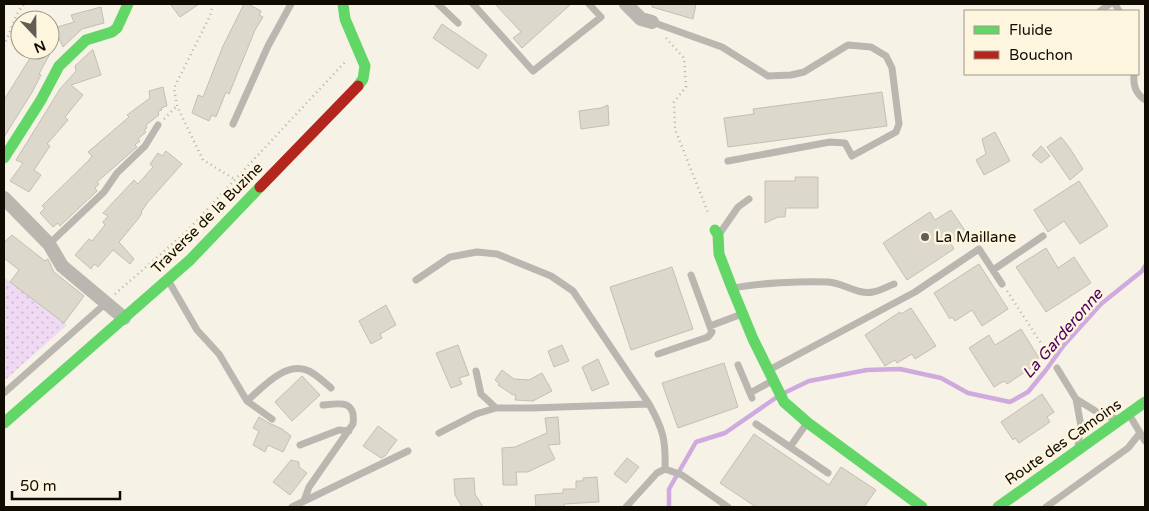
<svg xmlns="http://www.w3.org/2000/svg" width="1149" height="511" viewBox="0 0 1149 511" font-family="'Varela Round',sans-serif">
<defs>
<pattern id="park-dots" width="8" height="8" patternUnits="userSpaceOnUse" patternTransform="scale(1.25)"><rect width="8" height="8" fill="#efd9f3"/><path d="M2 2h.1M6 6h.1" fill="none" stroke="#ccb9cf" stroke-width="1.8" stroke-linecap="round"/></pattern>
</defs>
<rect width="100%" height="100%" fill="#f7f2e6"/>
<!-- park -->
<path fill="url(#park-dots)" d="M4 277 67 325 4 381Z"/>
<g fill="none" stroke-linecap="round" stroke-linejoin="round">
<!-- stream -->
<path stroke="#cfaade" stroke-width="4.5" d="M784 393 809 381 867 370 900 369 941 378 968 393 1010 402 1028 392 1046 370 1064 345 1101 304 1142 271 1145 266
M669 507V489L696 442 725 433 777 397"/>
</g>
<!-- building -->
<path fill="#ddd8cc" stroke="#c4bfb4" d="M170 4H199L180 17Z
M244 4H248L261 11 259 15 263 17 255 30 229 94 226 92 216 117 212 115 209 121 192 113 198 95 203 97 223 46Z
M495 4H571L522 48 513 38 521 32Z
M652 4H696L693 19 652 7Z
M101 7 104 23 82 29 63 47 54 28 74 22 71 15Z
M442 24 487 55 478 69 433 38Z
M18 50H52L39 74 41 75 31 94 4 137V100L30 58Z
M92 50H93L101 75 71 85 83 95 65 117 68 120 47 144 50 146 34 170 41 175 29 192 10 181 23 163 16 160 60 89 76 71 75 66Z
M163 87 167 106 161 108 162 110 158 111 159 115 146 125 147 128 144 130 146 132 138 139 140 141 135 145 137 147 97 182 99 184 95 188 97 191 60 226 58 223 53 227 40 213 45 208 42 206 89 160 92 156 88 152 129 117 127 115 150 98 149 91Z
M882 92 887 126 728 147 724 118 754 114 753 109Z
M608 105 609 125 581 129 579 111 601 108Z
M995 132 1010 161 984 175 976 160 986 154 982 139Z
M1061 137 1069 147 1083 169 1070 180 1047 147Z
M1041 146 1050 156 1041 163 1032 155Z
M166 151 182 164 148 202 141 212 142 213 138 219 119 242 134 259 130 264 113 250 98 267 94 264 91 269 75 255 89 239 92 241 105 225 103 222 108 216 103 213 134 180 138 184 153 167 150 164 158 153 162 156Z
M795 177H818V208H786L785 217H778L765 223V181H795Z
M1079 181 1108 226 1080 244 1064 221 1048 232 1034 210Z
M951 210 966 232 950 242 954 249 907 280 883 243 930 212 935 220Z
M12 235 45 261 48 259 54 272 84 296 64 323 10 282 19 270 4 258V242Z
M1046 248 1058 268 1074 257 1091 283 1046 312 1016 267Z
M979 264 1008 309 982 326 972 310 955 321 952 317 950 319 934 293Z
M672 267 693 329 631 350 610 287Z
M386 305 396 325 380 334 382 338 371 344 359 321Z
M911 308 936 346 915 359 912 354 897 363 895 360 885 366 865 335 900 312 901 314Z
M1021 329 1039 358 1029 364 1031 368 1007 384 1004 381 994 387 969 348 989 335 995 345Z
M458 345 469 375 459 378 462 384 451 388 436 353Z
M562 345 569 361 554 367 548 351Z
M598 359 609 384 592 391 582 367Z
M724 363 738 407 678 428 662 383Z
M502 370 514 379 529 380 542 373 552 391 533 401 515 400 516 395H513L498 385 500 384 495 380Z
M302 376 320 395 292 421 275 402Z
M1042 394 1054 412 1047 417 1050 422 1019 443 1015 438 1013 440 1001 422Z
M259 417 269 423 282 429 291 436 283 452 268 445 265 452 253 445 259 431 253 428Z
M558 417 560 444 548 445 555 459 528 472H516L517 485H503L502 448 515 447 547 433 545 418Z
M378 426 397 440 385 456 381 458 363 446Z
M754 434 829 485 841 467 876 490 864 507H756L720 483Z
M627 458 639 467 626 483 614 474Z
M291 460 299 462V467L307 473 290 495 273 482Z
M597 477 599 502 564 504 565 507H536L535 495 563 493V489H576V481H583V478Z
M474 478 475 494 483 507H462L455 495 454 479Z"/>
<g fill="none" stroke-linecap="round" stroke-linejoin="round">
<!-- path -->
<path stroke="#b6b3ac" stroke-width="2.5" stroke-dasharray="1 4" stroke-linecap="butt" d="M213 4 210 16 174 88 177 106 203 160 236 180
M666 38 684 58 686 87 674 102 675 129 709 215
M4 46 18 12 24 4
M164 119 177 106
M1007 291 1052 360
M115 294 186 232 345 62"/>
<!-- lane -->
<path stroke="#bab7b1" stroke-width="7" d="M438 4 458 23
M473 4 533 71 601 17 589 4
M1115 4 1119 11
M1100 11 1110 4
M652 22 722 47 768 76 791 75 804 72 848 45 871 47 886 56 892 68 899 124 896 132 852 156 845 143 830 142 728 161
M1134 74C1133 85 1135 93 1145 100
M233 124 268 46 291 4
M720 233 738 207 749 199
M49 244 104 192 117 173 145 146 158 125
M993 270 1043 236
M168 280 197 330 219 354 247 401 272 419
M416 280 450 257 477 252 497 254 551 276 573 291 649 404
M733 288C760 283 800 281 828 282 844 283 857 295 873 292 880 291 888 286 894 284
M710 326 742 314
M658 354 708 337 712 332 691 275
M738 365 752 398
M1057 368 1076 399 1102 415 1118 419
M769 370 915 292 979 249 1002 284
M476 371 481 394 496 408H531L649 404C663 429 666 440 665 469
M4 393 106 303
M750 393 772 381
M1076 399 1081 426 1078 446
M247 401C262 388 286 360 309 371 317 375 324 382 331 388
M1130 416 1145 441
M756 424 828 473
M439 433 476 414 496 408
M300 445 339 430 349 431
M790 447 807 423
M304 501 309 487 353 424C356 400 341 403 323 405
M292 507 408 451
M626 507 657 473 665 469 682 475 728 507
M1046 507 1128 448 1140 433"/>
<!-- street -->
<path stroke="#bab7b1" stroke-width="14" d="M626 4 641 19 652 22
M4 198 49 244 62 266 124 318"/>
<!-- fast -->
<path stroke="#63d668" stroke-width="11" d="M343 4 345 19 365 66 363 79 358 86
M4 158 41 100 59 66 86 40 112 32 117 28 128 4
M715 230 718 235 719 254 732 288 753 339 784 402 808 423 922 507
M4 423 190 260 260 187
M998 507 1145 402"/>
<!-- jam -->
<path stroke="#b3261e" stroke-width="11" d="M260 187 358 86"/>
</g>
<!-- markers -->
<circle fill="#625c52" stroke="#fef5df" stroke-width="2" cx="925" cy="237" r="5"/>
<g text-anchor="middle" stroke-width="5" stroke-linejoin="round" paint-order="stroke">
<!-- street labels -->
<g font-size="15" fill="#110c02" stroke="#fef5df">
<text transform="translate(207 218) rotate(-45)" y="5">Traverse de la Buzine</text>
<text transform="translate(1063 442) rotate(-35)" y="5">Route des Camoins</text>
</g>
<!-- poi labels -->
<g font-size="15" fill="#110c02" stroke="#fef5df" text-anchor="start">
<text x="935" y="242">La Maillane</text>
</g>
<!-- water labels -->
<g font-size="16" font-style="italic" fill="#490064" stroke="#fef5df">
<text transform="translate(1062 333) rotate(-49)" y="6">La Garderonne</text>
</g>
</g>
<!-- border -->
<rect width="1149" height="511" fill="none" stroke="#110c02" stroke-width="10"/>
<!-- legend -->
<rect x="964" y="10" width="175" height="65" fill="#fef5df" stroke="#9f9887"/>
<rect x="974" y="26" width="25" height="8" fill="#63d668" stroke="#9f9887"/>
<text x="1009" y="35" font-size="15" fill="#110c02">Fluide</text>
<rect x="974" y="51" width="25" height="8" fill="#b3261e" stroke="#9f9887"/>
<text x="1009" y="60" font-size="15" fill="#110c02">Bouchon</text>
<!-- north arrow -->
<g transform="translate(35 35) rotate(158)"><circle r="24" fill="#fef5df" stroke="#9f9887"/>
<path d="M0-4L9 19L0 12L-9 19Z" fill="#625c52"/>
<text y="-8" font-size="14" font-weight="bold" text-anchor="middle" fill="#110c02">N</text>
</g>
<!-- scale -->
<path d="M12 491v8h108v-8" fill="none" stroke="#110c02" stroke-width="2.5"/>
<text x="20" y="491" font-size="15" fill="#110c02" stroke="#fef5df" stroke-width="4" paint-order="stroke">50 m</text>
</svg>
